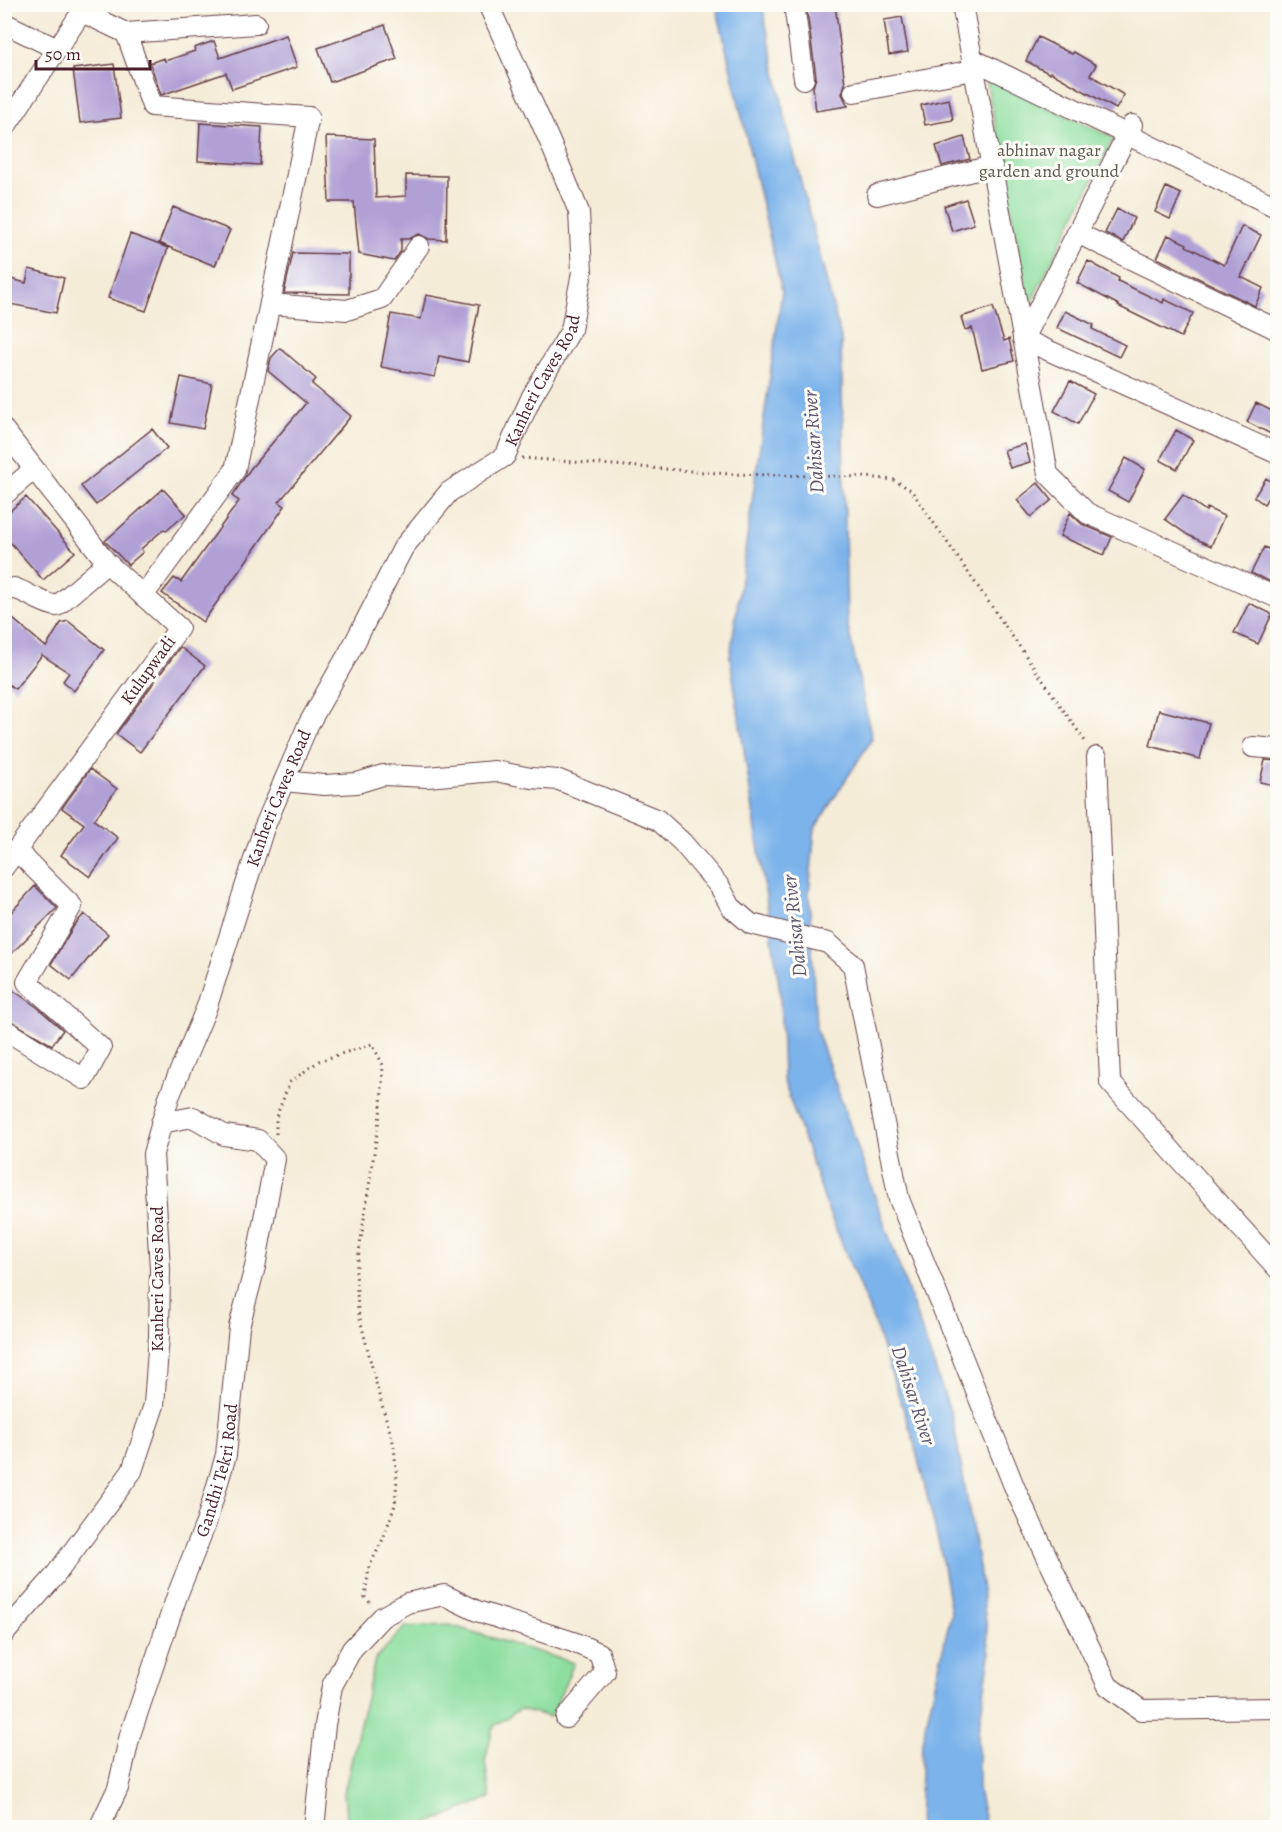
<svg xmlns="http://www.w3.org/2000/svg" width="1282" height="1832" viewBox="0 0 1282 1832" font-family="Alegreya,serif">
<rect width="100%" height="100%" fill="#fdfcf7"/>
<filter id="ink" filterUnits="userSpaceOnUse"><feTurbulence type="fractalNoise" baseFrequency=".0167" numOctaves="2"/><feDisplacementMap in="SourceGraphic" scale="12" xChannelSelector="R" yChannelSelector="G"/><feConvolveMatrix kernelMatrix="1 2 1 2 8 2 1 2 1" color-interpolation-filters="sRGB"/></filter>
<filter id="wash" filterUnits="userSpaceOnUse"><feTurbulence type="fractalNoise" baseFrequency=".008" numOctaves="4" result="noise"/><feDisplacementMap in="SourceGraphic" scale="24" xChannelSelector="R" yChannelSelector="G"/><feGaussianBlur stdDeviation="1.35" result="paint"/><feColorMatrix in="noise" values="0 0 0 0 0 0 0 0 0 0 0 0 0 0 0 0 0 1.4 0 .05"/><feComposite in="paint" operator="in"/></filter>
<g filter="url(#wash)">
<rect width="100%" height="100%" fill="#f5ecd8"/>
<!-- green -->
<path fill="#8cde9f" stroke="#6b7e65" stroke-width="1.5" d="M986 78 1114 138 1029 306Z
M450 1625 574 1663 551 1717 520 1709 493 1727 485 1761 490 1798 419 1827H347L344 1793 375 1659 405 1627Z"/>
<!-- water -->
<path fill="#7cb3eb" stroke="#63698b" stroke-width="1.5" d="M716 5H762L788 131 841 338 847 622 872 739 815 828 809 893 816 1028 953 1420 979 1566 990 1655 978 1732V1789L986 1827H919L922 1742 951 1613 940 1548 912 1435 874 1322 827 1207 783 1079 780 991 730 657 782 291Z"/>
<g id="blocks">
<!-- building -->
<path fill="#b1a0d6" d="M806 4H835L845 84 842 94 848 106 816 111 813 87 816 77Z
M902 17 908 52 889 55 884 20Z
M385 25 397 59 330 82 318 48Z
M286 35 297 67 232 89 226 73 161 95 150 63 164 58 165 61 195 51 194 48 214 41 220 58Z
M1038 37 1072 54 1074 52 1096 65 1090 75 1124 95 1116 109 1050 72V74L1026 61Z
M114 64 121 118 80 123 73 69Z
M949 99 953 120 925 125 921 105Z
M200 123 262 127 260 165 198 161Z
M326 137 374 139 376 198 406 196V175L447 176 446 240 429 239 419 234 409 239H401V251L394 261 359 254 354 202H329Z
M964 137 970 159 942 166 936 146Z
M1166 187 1181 194 1170 219 1155 212Z
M966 199 974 224 952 231 944 206Z
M173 207 230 230 215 266 159 243Z
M1117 209 1134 218 1123 242 1105 233Z
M1242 226 1261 235 1241 277 1263 288 1255 306 1157 258 1168 235 1187 244 1186 246 1224 265Z
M130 234 168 248 146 311 108 298Z
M293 253 349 254V294L284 293Z
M1088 261 1119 278 1118 281 1163 303 1164 299 1193 313 1181 337 1118 306 1119 305 1077 283Z
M29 269 64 278 56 313 4 303V277L26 283Z
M426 295 479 305 468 362 439 356 435 377 381 367 391 314 421 319Z
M993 307 1004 341 1009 339 1014 361 982 369 972 328 965 330 961 317Z
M1065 311 1094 325 1092 329 1125 345 1119 357 1057 328Z
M280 348 316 379 312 384 351 416 279 502 285 506 203 622 162 593 174 578 181 582 239 501 232 496 251 468 306 403 268 371 271 358Z
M181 377 212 384 203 429 171 423Z
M1070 381 1094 394 1078 424 1054 411Z
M1256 403 1278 414V420L1271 434 1247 422Z
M152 429 167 448 96 505 81 486Z
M1176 430 1193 440 1177 469 1160 460Z
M1025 444 1030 462 1010 468 1004 450Z
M1126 458 1145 469 1128 502 1108 491Z
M1266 478 1276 485 1264 504 1254 497Z
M1038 483 1052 500 1031 517 1017 500Z
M163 489 186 514 166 531 164 529 141 549 143 552 128 565 105 541Z
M1183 495 1206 511 1207 508 1224 516 1211 546 1188 535 1165 519Z
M26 497 75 552 43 580 4 535V516Z
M1070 513 1082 524 1112 537 1104 555 1060 536Z
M1264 547 1278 553V569L1271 582 1251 573Z
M1249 603 1272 614 1258 644 1234 633Z
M4 618 13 619 46 647 61 623 68 621 104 650 74 691 63 681 69 673 42 655 15 689 4 681Z
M180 647 205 666 140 752 116 734Z
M1159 710 1209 723 1200 759 1150 746Z
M1265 760 1278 761V786L1260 782Z
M90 769 117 789 94 820 118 838 90 877 61 855 84 824 62 808Z
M35 886 57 908 4 961V920Z
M84 914 108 934 71 980 51 964 73 927Z
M4 984 37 1007 63 1030 52 1045 4 1017Z"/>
</g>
</g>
<g filter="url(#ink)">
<use href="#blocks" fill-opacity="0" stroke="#643e45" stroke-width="1.5"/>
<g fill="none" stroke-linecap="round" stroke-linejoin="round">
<defs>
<g id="minor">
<path d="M794 4 804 79"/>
<path d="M962 4 1048 474 1087 513 1278 598"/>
<path d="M82 12 126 33 152 106 309 117 235 470 143 596"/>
<path d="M4 23 57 49"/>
<path d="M126 33 256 24"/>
<path d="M972 59 1278 208"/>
<path d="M854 92 974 70"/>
<path d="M1132 125 1023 339 1278 454"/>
<path d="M4 129 87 4"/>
<path d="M877 195 992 166"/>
<path d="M1077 233 1278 330"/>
<path d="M270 304 347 310 382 299 419 246"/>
<path d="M4 430 107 563 179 628 4 867"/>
<path d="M4 495 34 469"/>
<path d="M4 592 14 588C29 593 42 604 57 606L107 563"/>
<path d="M1253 747 1278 749"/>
<path d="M1097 757 1110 1082 1278 1269"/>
<path d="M284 781 324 785 357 783 383 775 427 777 495 771 531 778 559 780 658 820 682 842 720 887 731 907 751 924 828 943 853 965 899 1199 1016 1491 1108 1686 1141 1710 1278 1708"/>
<path d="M4 1029 84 1079 101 1048 27 982 72 906 16 850"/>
<path id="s1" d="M4 1634 54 1577 132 1471 154 1405 159 1336 160 1269 153 1154 169 1097 206 1009 264 828 308 725 355 642 403 548 449 492 505 456 532 396 571 330 582 272 579 212 550 142 488 4"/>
<path id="s2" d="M99 1828 118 1788 130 1735 178 1593 206 1523 226 1455 239 1327 255 1267 275 1159 258 1140 224 1135 193 1117 161 1123"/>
<path d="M314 1828 325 1725 332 1686 352 1649 382 1617 407 1603 444 1595 477 1611 573 1642 599 1653 605 1672 566 1718"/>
</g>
</defs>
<!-- minor casing -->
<use href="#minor" stroke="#643e45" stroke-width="22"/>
<!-- path -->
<path stroke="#643e45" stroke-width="3" stroke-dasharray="1.5 4.5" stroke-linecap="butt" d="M522 458 730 474 867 477 894 480 911 490 1087 744
M276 1134V1117L290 1082 319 1061 372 1044 383 1065 381 1107 356 1272 358 1311 379 1395 394 1445 397 1480 395 1505 383 1539 369 1567 365 1597 371 1604"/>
<!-- minor -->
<use href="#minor" stroke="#fff" stroke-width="20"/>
</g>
</g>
<g text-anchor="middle" stroke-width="6" stroke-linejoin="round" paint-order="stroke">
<!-- park labels -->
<g font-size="18" fill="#5e584e" stroke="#fdfcf7">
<text x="1049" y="156">abhinav nagar<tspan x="1049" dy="21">garden and ground</tspan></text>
</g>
<!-- street labels -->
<g font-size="18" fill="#4a1f2b" stroke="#fdfcf7">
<text dy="6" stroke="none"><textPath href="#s1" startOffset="1410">Kanheri Caves Road</textPath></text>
<text transform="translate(148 670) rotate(-54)" y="6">Kulupwadi</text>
<text dy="6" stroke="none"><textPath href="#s1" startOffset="906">Kanheri Caves Road</textPath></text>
<text transform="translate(157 1279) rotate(-90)" y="6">Kanheri Caves Road</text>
<text dy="6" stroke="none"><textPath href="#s2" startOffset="378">Gandhi Tekri Road</textPath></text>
</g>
<!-- water labels -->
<g font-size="20" font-style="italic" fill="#5c536e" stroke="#fdfcf7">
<text transform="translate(813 442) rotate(-94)" y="7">Dahisar River</text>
<text transform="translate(794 926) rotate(-96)" y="7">Dahisar River</text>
<text transform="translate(914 1395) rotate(72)" y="7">Dahisar River</text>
</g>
</g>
<!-- margin -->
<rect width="1282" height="1832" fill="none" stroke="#fdfcf7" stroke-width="24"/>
<!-- scale -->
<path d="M36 60v9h114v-9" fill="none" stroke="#4a1f2b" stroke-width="3"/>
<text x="45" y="60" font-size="18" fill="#4a1f2b" stroke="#fdfcf7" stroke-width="4.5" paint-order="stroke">50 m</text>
</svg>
